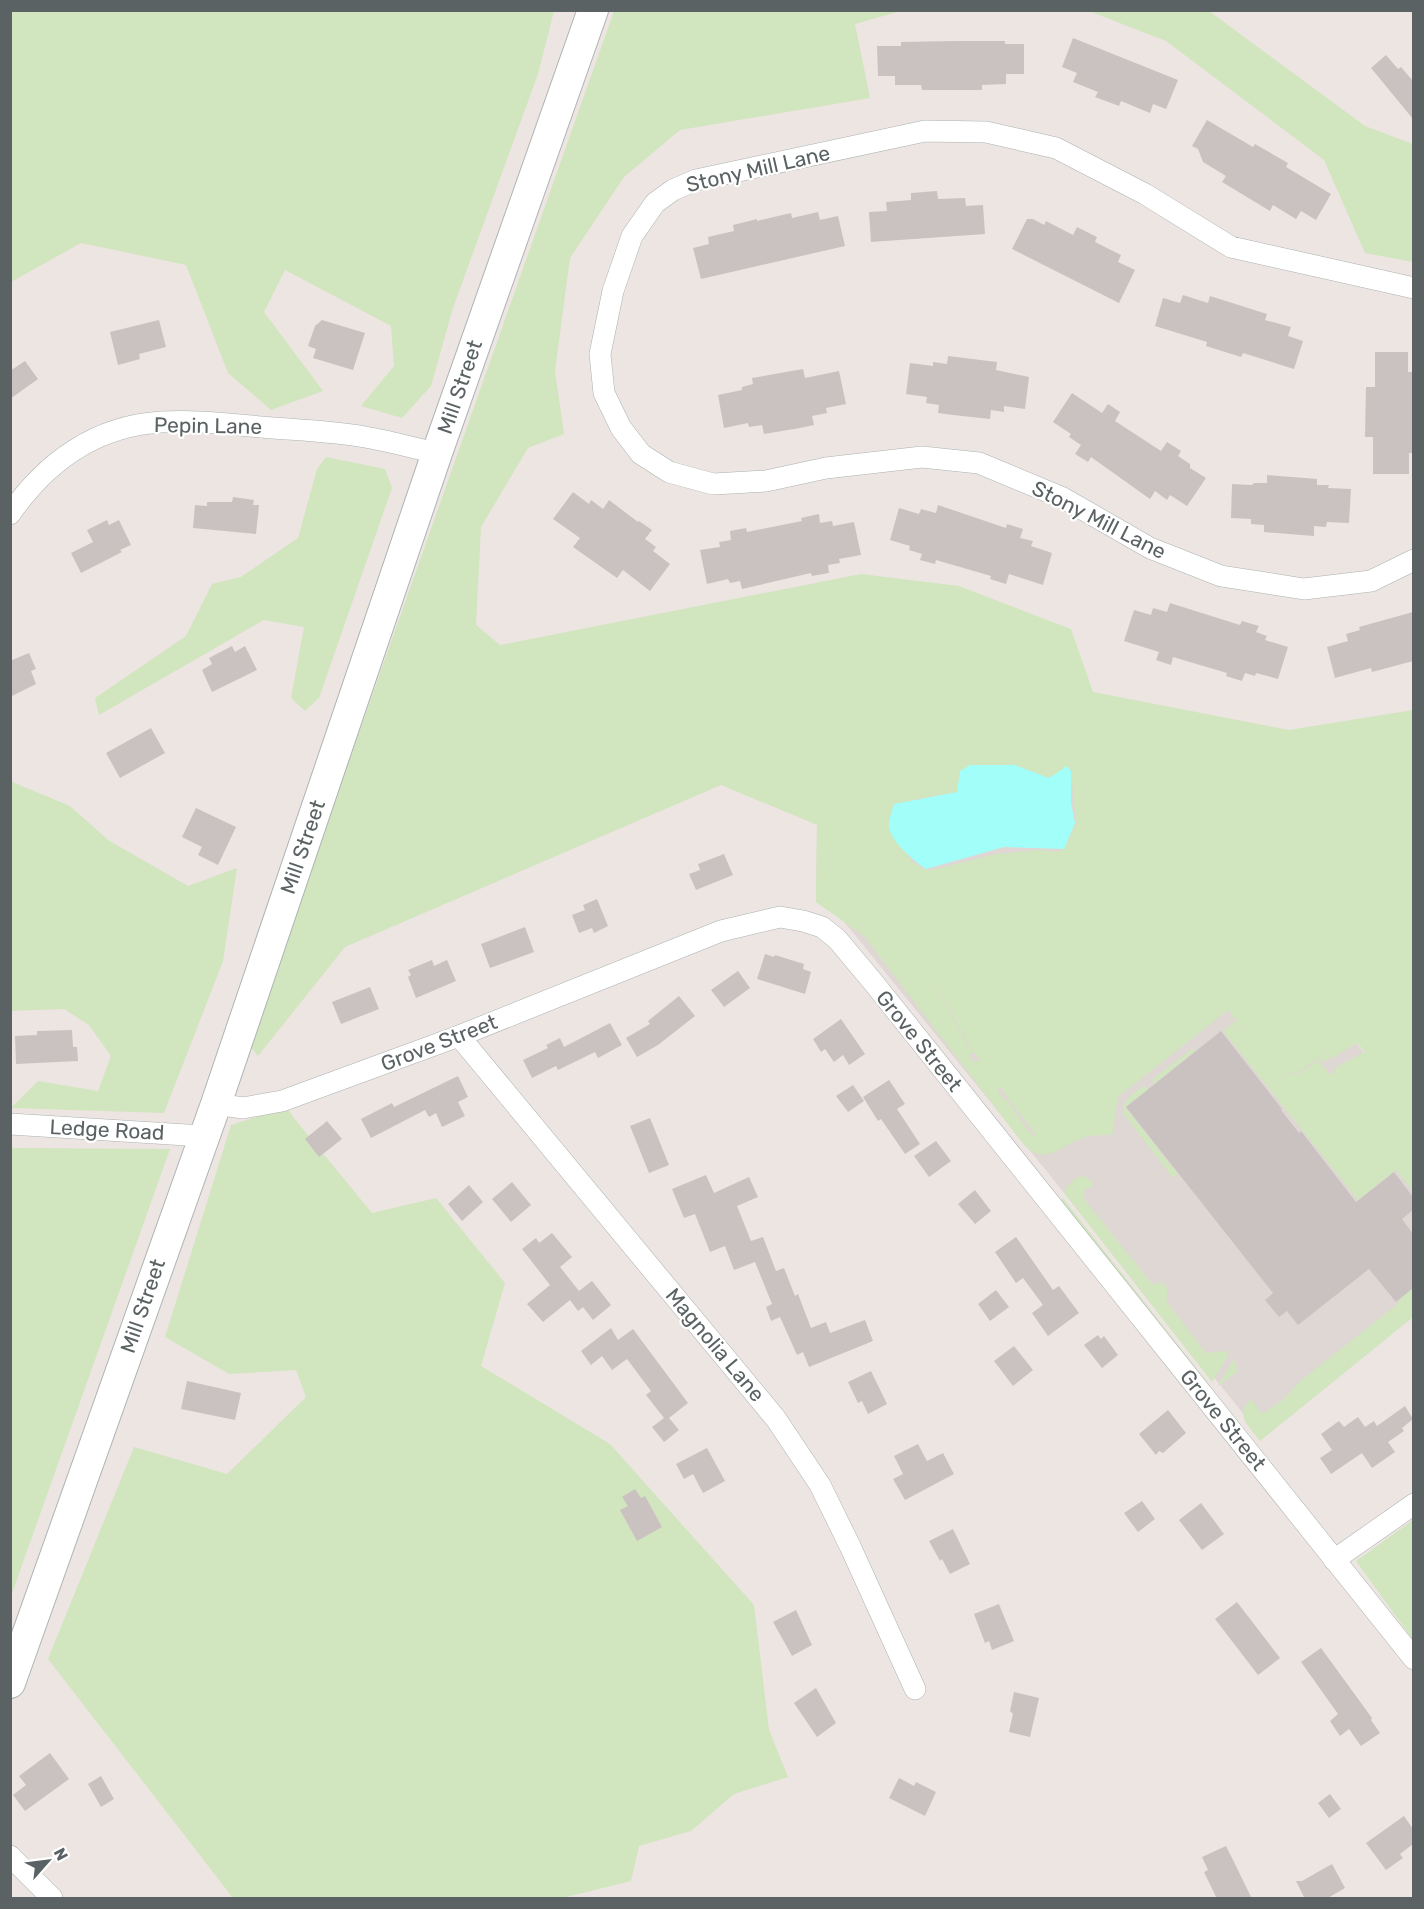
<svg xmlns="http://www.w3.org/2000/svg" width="1424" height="1909" viewBox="0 0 1424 1909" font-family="Rubik,sans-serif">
<rect width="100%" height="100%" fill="#ede5e2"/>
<!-- education -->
<path fill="#dfd7d3" d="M1081 707 1413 1112V1317L1263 1438 842 919 816 902 817 825Z"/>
<!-- green -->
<path fill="#d1e5be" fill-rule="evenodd" d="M10 11H554L538 74 453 308 431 386 402 418 361 406 394 366 391 326 285 270 264 312 323 391 271 410 228 373 186 265 81 243 11 282Z
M614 11H901L855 24 870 98 680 130 624 177 570 258 555 371 564 434 528 448 481 527 476 625 500 645 861 574 959 586 1071 629 1093 692 1289 730 1413 710V1191L1396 1170 1358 1200 1223 1031 1235 1021 1251 1040 1228 1010 1118 1097 1112 1135C1102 1135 1093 1135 1083 1138 1060 1145 1047 1167 1024 1145L864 936 816 902 817 825 721 785 345 947 258 1056 249 1044ZM1015 765 1049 778 1067 767 1071 771 1076 823 1064 849 1057 852 1042 850 996 854 937 869 926 870 913 862 891 834 916 799 957 792ZM910 941 969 1045 980 1060 974 1062 969 1055 974 1052 968 1046ZM1310 1031 1331 1059 1357 1043 1365 1052 1336 1067V1069L1331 1076 1318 1060 1299 1073 1279 1077 1298 1072 1317 1059 1322 1061 1330 1059ZM1000 1087 1038 1138V1139L1028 1131 1007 1099 1005 1100 997 1090Z
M1089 11H1209L1365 126 1413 144V262L1365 253 1324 160 1166 41Z
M326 457 385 469 392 488 319 698 305 711 291 698 304 627 264 620 99 715 95 698 186 636 212 584 241 577 298 538 317 469Z
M10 781 70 806 108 840 188 886 237 868 223 961 164 1113 11 1108 38 1081 98 1091 111 1056 89 1025 64 1009 11 1011Z
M1192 1049 1195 1051 1153 1085 1154 1078Z
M1144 1086 1149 1089 1125 1107 1178 1174 1173 1178 1123 1113C1122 1100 1134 1092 1144 1086Z
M287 1107 293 1117 372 1213 436 1198 505 1283 481 1366 610 1444 754 1605 769 1730 788 1777 734 1794 691 1831 639 1846 631 1881 562 1898H233L48 1659 134 1447 227 1474 306 1397 296 1370 229 1374 165 1337 231 1125Z
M11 1148 170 1149 11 1596 10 1148Z
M1084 1176 1089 1179 1094 1185 1083 1191 1084 1199 1152 1284 1162 1283 1166 1285 1168 1295 1166 1301 1206 1353 1224 1351 1229 1354 1212 1382 1064 1193C1068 1184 1074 1177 1084 1176Z
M1062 1197 1211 1387 1212 1389 1205 1386 1062 1204Z
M1413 1288V1317L1260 1441C1249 1426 1234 1416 1251 1399L1262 1414 1283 1400 1298 1383 1399 1303 1398 1301Z
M1235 1360 1237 1372 1217 1387 1232 1362Z
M1413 1520V1640L1356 1561Z"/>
<!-- water -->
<path fill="#a1fef9" d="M970 765H1015L1049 778 1067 766 1071 771V803L1075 823 1064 849 1004 847 926 869C915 862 891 842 889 827 888 821 892 811 894 804L957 792 960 771Z"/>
<!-- building -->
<path fill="#cac2c1" d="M1073 38 1178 80 1166 109 1153 104 1150 113 1121 101 1119 106 1095 97 1098 92 1073 82 1077 73 1062 67Z
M956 41H1005V44H1024V74H1006V84L982 85V90H922L921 85H895V76H878L877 46H901V42Z
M1386 55 1398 69 1401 67 1413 81V119L1371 68Z
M1207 120 1253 147 1255 144 1288 163 1286 167 1331 194 1316 220 1301 211 1296 219 1273 205 1270 211 1222 182 1226 176 1203 162 1198 149 1192 146Z
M937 191 938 199 965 198 966 206 983 205 985 234 871 242 869 212 887 211 886 202 911 200V193Z
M818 212 820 220 838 216 845 246 701 279 693 248 709 244 708 237 734 231 733 225 757 219V221L791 213 792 218Z
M1027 219H1033L1044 225 1046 221 1073 235 1077 227 1097 237 1095 242 1121 255 1118 262 1135 270 1119 303 1012 249Z
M1183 295 1208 303 1210 296 1267 314 1265 320 1291 327 1288 336 1303 341 1294 369 1243 353 1241 357 1206 346 1207 342 1155 326 1163 298 1180 303Z
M159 320 166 347 139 354 140 359 118 365 110 332Z
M322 320 365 333 353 370 313 358 316 349 308 346 315 326Z
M1375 352H1408V372H1413V453H1409V474H1373V437H1365L1366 387H1375Z
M948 356 997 362 996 370 1029 377 1025 409 1004 406V412L991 410 990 419 953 415 938 413 939 405 926 403 927 397 906 394 910 363 933 366V362L947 364Z
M25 361 38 379 10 399V371Z
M803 369 805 378 839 371 846 404 826 408 827 413 812 416 814 425 800 428 764 434 762 425 749 427 748 423 724 428 718 395 742 390V387L753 384 752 378Z
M1072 393 1102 413 1108 404 1120 412 1115 421 1161 451 1167 442 1181 451 1178 456 1190 464V468L1206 478 1187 506 1170 495 1167 500 1155 491 1150 499 1091 457 1088 462 1075 454 1081 445 1069 437 1071 434 1053 422Z
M1267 475 1317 479V485H1329L1328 488 1351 489 1349 523 1327 522 1326 527 1314 526V536L1264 532V525L1251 524V519L1231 518 1232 484 1252 485 1254 483H1267Z
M573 492 589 504 591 500 603 509 609 500 638 522 639 521 652 530 645 539 656 547 653 551 670 564 650 591 623 570 617 578 573 547 580 538 553 519Z
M233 497 254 500 253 505H259L256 534 193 528 195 505 207 506V502H232Z
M938 505 1006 528 1007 524 1023 529 1020 538 1033 541 1031 546 1052 553 1043 585 1009 574 1006 584 990 579 991 576 936 560 935 564 920 560 922 554 909 550 910 546 890 540 899 508 919 514 921 509 936 513Z
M819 514 820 523 832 521 833 526 854 522 861 555 839 559 840 563 828 565 829 573 812 576 811 573 742 589 740 581 730 583 728 579 707 584 700 550 720 547 719 542 731 540 730 531 746 528 747 532 802 521 801 518Z
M107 520 109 525 119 520 131 545 120 550 122 552 81 573 71 553 93 542 87 530Z
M1170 603 1240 625 1242 621 1259 626 1256 632 1267 636 1265 640 1288 647 1278 679 1256 673 1255 676 1245 673 1242 681 1226 676 1227 673 1173 657 1171 665 1156 660 1159 652 1124 641 1134 610 1151 615 1153 608 1167 612Z
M1413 612V661L1372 672 1371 668 1335 678 1327 647 1348 641 1346 634 1360 630 1359 627Z
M232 646 235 652 245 646 257 670 212 692 202 670 212 664 209 658Z
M29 653 36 669 31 671 36 684 10 697V661Z
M151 728 165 753 120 778 106 753Z
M196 808 236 827 218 865 198 855 202 847 182 837Z
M724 854 733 875 696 890 689 874 700 870 698 864Z
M597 899 608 926 594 933 592 928 579 933 572 915 585 910 583 905Z
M525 927 534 952 490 968 481 944Z
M765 954 774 957 775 955 804 964 803 969 811 972 805 994 757 979Z
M432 960 434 966 447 960 456 981 416 998 408 977 411 975 408 970Z
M738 971 750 988 724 1007 711 990Z
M370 987 379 1009 341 1024 332 1002Z
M679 996 695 1016 658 1045 637 1057 626 1038 650 1024 648 1021Z
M841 1019 865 1054 849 1065 843 1055 834 1062 825 1049 821 1052 813 1039Z
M610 1023 622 1045 598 1058 595 1052 558 1070 556 1066 532 1078 523 1060 548 1048 546 1045 560 1038 564 1047Z
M72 1030 73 1047H77L78 1061 16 1064 15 1036 37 1035V1031Z
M1221 1031 1282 1109 1281 1110 1299 1133 1301 1131 1356 1202 1394 1172 1413 1197V1210L1402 1219 1413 1234V1288L1396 1302 1369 1269 1298 1325 1287 1311 1279 1317 1265 1300 1273 1293 1126 1107Z
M458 1076 468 1097 458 1102 465 1116 442 1127 436 1113 429 1117 425 1110 371 1138 361 1119 392 1103 394 1107Z
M889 1080 905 1104 897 1109 920 1144 905 1154 881 1119 878 1121 863 1097Z
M853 1085 864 1101 848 1112 836 1096Z
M650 1118 669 1165 649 1173 630 1126Z
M327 1121 342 1139 319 1157 305 1139Z
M936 1141 951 1161 929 1177 914 1156Z
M706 1175 714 1193 749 1177 758 1197 737 1206 751 1241 763 1237 776 1271 784 1268 795 1296 798 1294 811 1328 826 1322 830 1333 865 1320 873 1341 809 1367 803 1352 797 1355 780 1317 771 1321 766 1307 772 1304 755 1262 734 1270 725 1246 710 1252 695 1214 684 1218 672 1189Z
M512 1182 531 1205 511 1222 492 1199Z
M469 1185 483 1202 462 1221 448 1204Z
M975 1190 991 1211 975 1224 958 1204Z
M552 1233 572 1257 560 1267 579 1291 592 1281 611 1305 593 1320 583 1307 578 1311 570 1300 543 1322 527 1304 550 1285 522 1249 536 1238 539 1243Z
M1016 1237 1053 1290 1059 1286 1079 1313 1048 1336 1032 1313 1043 1305 1023 1278 1016 1283 995 1252Z
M996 1290 1009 1307 990 1321 978 1304Z
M611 1328 618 1340 633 1329 688 1403 669 1418 679 1430 664 1442 652 1427 664 1418 646 1395 651 1391 627 1359 612 1370 602 1356 591 1365 581 1351Z
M1098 1335 1101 1339 1104 1336 1118 1355 1102 1368 1084 1345Z
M1014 1346 1033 1370 1013 1386 994 1361Z
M871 1371 887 1404 868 1414 862 1401 858 1403 848 1382Z
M187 1381 241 1393 235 1420 181 1409Z
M1405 1406 1413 1419 1402 1428 1404 1431 1388 1442 1395 1452 1372 1468 1362 1453 1331 1474 1320 1458 1332 1450 1321 1434 1339 1421 1344 1427 1358 1417 1365 1427 1374 1421 1377 1426Z
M1168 1410 1186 1433 1163 1453 1159 1451 1156 1455 1139 1434Z
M918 1444 927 1461 943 1453 954 1474 905 1500 893 1479 903 1474 894 1456Z
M707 1448 725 1481 703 1493 693 1474 684 1479 676 1464Z
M635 1489 641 1498 645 1496 662 1527 637 1541 620 1510 628 1506 622 1497Z
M1142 1501 1155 1519 1138 1532 1124 1513Z
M1201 1503 1224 1534 1202 1550 1179 1520Z
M953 1529 970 1564 950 1574 942 1559 940 1561 929 1541Z
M1237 1602 1280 1658 1258 1675 1215 1619Z
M999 1604 1014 1641 992 1650 989 1641 985 1643 974 1614Z
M796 1610 812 1645 792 1656 773 1622Z
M1321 1648 1372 1718 1371 1720 1380 1733 1361 1746 1349 1729 1340 1736 1330 1721 1338 1714 1301 1662Z
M816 1688 836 1723 817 1737 794 1703Z
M1014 1692 1039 1698 1030 1737 1009 1732 1013 1714 1010 1711Z
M50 1753 69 1779 25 1811 13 1795 26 1785 19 1776Z
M101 1776 114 1799 101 1807 88 1784Z
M899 1778 914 1786 916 1782 936 1792 925 1816 889 1798Z
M1330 1794 1341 1809 1329 1818 1318 1803Z
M1404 1816 1413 1829V1844L1400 1854 1403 1858 1386 1870 1366 1843Z
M1226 1846 1235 1864 1252 1899H1217L1204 1872 1208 1870 1202 1857Z
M1332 1864 1345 1888 1326 1899H1305L1296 1881H1302Z"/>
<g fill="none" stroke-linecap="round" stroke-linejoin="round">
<defs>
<path id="street" d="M1414 288 1231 247 1145 194 1056 148 986 132 925 131 696 180 673 190 655 203 632 236 613 291 600 354 604 393 621 428 641 454 669 472 713 484 766 481 826 468 922 457 979 463 1063 498 1150 548 1221 576 1304 589 1371 581 1414 560
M10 514C46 462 96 426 161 422 194 420 228 424 261 427 295 430 331 431 365 437 389 441 413 448 437 453
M459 1036 776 1419 820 1485 850 1546 915 1689
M216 1104 243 1108 282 1101 459 1036 721 931 780 917 803 921 822 927 837 939 873 982 1414 1659
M10 1124 203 1136
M1334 1560 1414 1504
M10 1856 52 1898"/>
<path id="secondary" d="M10 1683 216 1104 437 453 593 10"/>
</defs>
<!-- street casing -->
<use href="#street" stroke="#abb1b2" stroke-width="22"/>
<!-- secondary casing -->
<use href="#secondary" stroke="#adb4b5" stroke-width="32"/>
<!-- street -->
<use href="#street" stroke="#fff" stroke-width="21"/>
<!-- secondary -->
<use href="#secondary" stroke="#fff" stroke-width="30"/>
</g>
<g text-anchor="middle" stroke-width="4.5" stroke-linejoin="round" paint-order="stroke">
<!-- street labels -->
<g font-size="21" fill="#5a6263" stroke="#fff">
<text transform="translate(758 169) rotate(-13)" y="7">Stony Mill Lane</text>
<text transform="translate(460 387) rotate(-71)" y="7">Mill Street</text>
<text transform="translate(208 426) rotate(1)" y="7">Pepin Lane</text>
<text transform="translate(1099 520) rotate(27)" y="7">Stony Mill Lane</text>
<text transform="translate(303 847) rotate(-71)" y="7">Mill Street</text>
<text transform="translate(919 1041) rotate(51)" y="7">Grove Street</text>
<text transform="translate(439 1043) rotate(-21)" y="7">Grove Street</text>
<text transform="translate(107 1130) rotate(3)" y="7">Ledge Road</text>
<text transform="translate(143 1306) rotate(-71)" y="7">Mill Street</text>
<text transform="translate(715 1345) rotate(50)" y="7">Magnolia Lane</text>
<text transform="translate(1223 1420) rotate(51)" y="7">Grove Street</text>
</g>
</g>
<!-- border -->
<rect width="1424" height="1909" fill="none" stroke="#5a6263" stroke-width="24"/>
<!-- north arrow -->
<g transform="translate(48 1861) rotate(62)" stroke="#ffffff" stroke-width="4.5" paint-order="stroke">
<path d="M0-4.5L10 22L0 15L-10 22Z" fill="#5a6263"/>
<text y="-9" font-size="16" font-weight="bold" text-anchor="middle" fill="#5a6263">N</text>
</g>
</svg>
